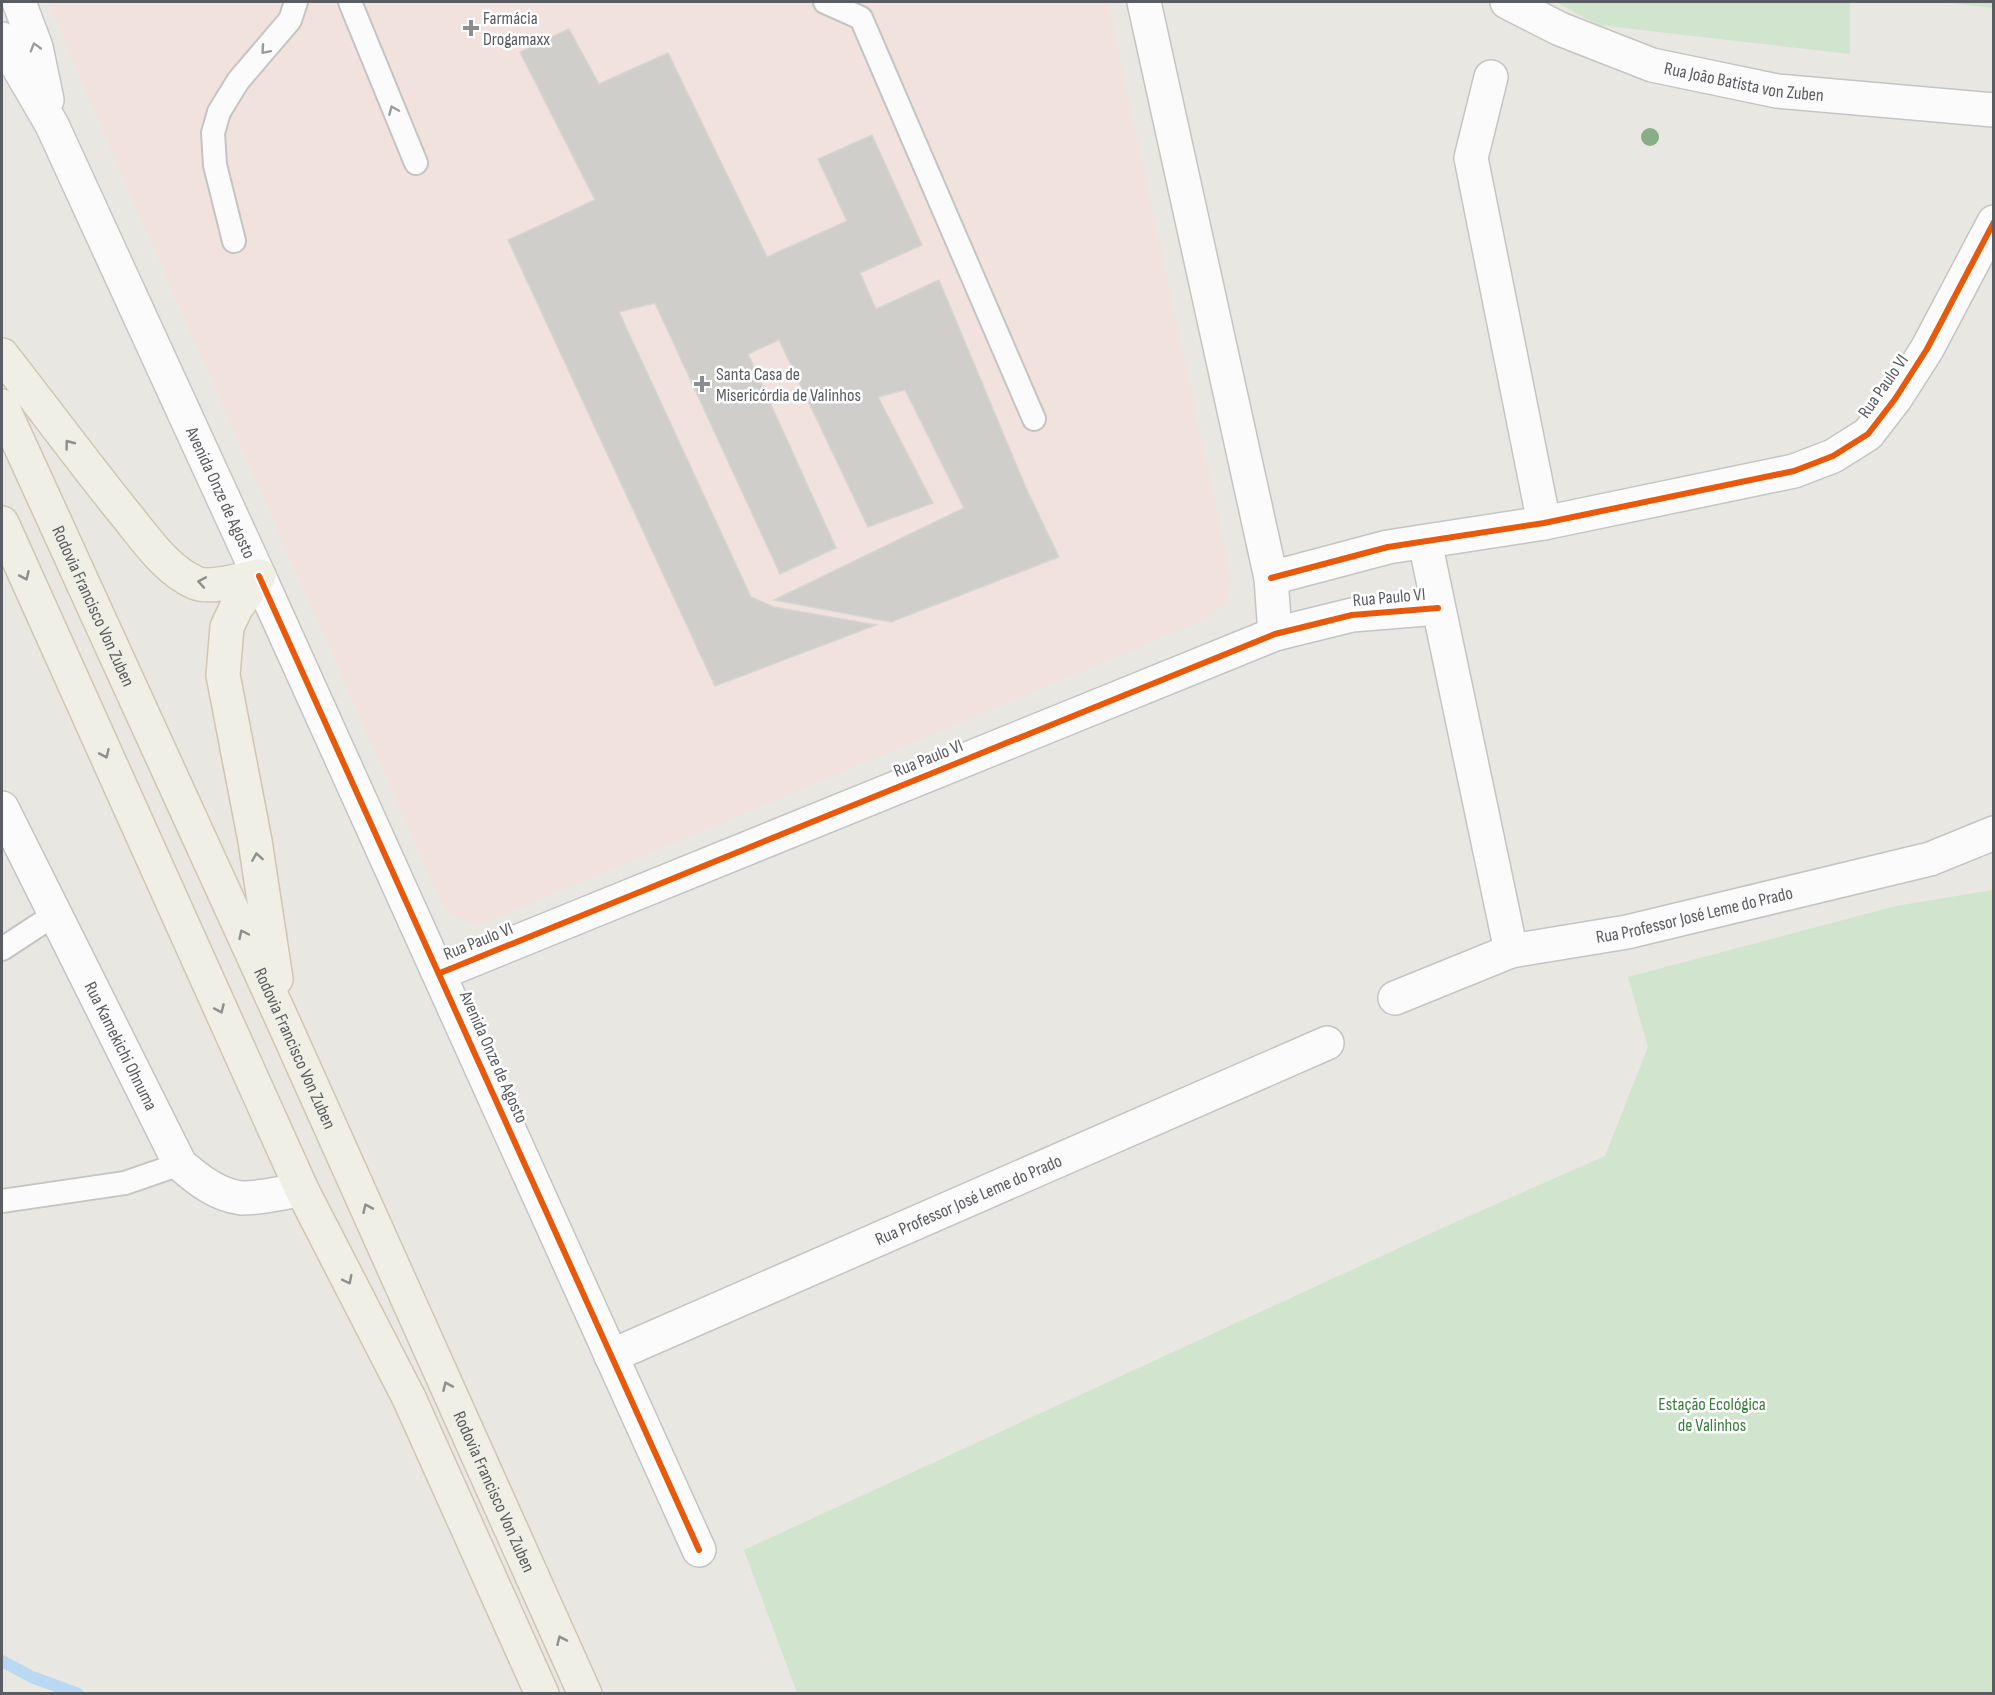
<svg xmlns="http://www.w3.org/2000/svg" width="1995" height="1695" viewBox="0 0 1995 1695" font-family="'Sofia Sans Condensed',sans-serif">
<rect width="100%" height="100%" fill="#e8e7e2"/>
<!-- medical -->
<path fill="#f1e2de" d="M48 2H1108L1231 577 1227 602 1206 619 477 926 445 911 128 190Z"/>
<!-- green -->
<path fill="#d1e4ce" d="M1556 2H1850V54L1598 25Z
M1941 2H1993V8Z
M1993 890V1693H797L744 1550 1449 1225 1605 1156 1648 1047 1628 977 1896 906Z"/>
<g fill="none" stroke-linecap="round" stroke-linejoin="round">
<!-- stream -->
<path stroke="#b8d9f1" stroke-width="12" d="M2 1661 32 1677 78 1694"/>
</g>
<!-- building -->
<path fill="#cfcecb" stroke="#d7d5d2" stroke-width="1.5" d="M569 29 599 84 668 53 767 257 847 221 818 159 872 135 922 245 860 273 876 309 939 280 1026 488 1059 557 891 622 774 600 964 508 905 390 878 397 933 503 868 527 779 340 748 354 836 548 780 574 655 303 619 312 751 597 774 607 876 625 715 686 508 240 595 200 520 52Z"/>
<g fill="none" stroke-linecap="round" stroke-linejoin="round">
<defs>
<path id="service" d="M350 2 416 163
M825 2 861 18 1034 419
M234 241 215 165 213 133 219 112 238 81 290 20 296 2
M2 949 54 915
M2 1201 125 1183 180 1164"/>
<g id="minor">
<path d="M1144 2 1271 578 1275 634"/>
<path id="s1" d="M1507 2 1560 29 1652 65 1777 91 1994 110"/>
<path d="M1491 77 1471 158 1544 523"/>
<path d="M1425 542 1511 951"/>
<path d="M259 576 699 1550"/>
<path d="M1271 578 1388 547 1544 523 1794 471 1833 456 1868 434 1895 399 1927 349 1994 222"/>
<path id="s2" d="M2 808 180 1164C197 1179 217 1195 241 1198 256 1199 286 1192 302 1190"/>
<path d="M440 973 1275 634 1352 615 1438 608"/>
<path id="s3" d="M1395 998 1511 951 1627 932 1930 859 1994 833"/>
<path id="s4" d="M611 1356 1327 1043"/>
</g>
<g id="secondary">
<path d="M19 2 36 47 47 100"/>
<path id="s5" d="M2 39 52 125 259 576"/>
</g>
<g id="primary">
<path d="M2 355C42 406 81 459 122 510 143 535 165 570 196 583 211 589 243 579 259 576"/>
<path id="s6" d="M2 406 282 1019 585 1694"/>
<path d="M2 523 302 1190 409 1398 542 1694"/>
<path d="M259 576 236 608 227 627 223 675 255 841 276 979"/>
</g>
</defs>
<!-- service casing -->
<use href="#service" stroke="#c4c4c3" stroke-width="26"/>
<!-- minor casing -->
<use href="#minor" stroke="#c4c4c3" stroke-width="36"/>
<!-- secondary casing -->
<use href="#secondary" stroke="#c5c6c5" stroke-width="36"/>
<!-- primary casing -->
<use href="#primary" stroke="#cec6b2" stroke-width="36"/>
<!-- service -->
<use href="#service" stroke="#fcfbfb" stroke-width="22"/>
<!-- minor -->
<use href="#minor" stroke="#fcfbfb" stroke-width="33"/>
<!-- secondary -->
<use href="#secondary" stroke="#fcfbfb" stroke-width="33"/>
<!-- primary -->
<use href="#primary" stroke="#f0efe5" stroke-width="33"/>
<defs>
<path id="cycleway" d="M259 576 699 1550
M1271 578 1388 547 1544 523 1794 471 1833 456 1868 434 1895 399 1927 349 1994 222
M440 973 1275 634 1352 615 1438 608"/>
</defs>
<!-- cycleway casing -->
<use href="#cycleway" stroke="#fff" stroke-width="10"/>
<!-- cycleway -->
<use href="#cycleway" stroke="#e8590c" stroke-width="6"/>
</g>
<!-- trees -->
<circle fill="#88ad87" cx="1650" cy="137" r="9"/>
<!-- one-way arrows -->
<defs><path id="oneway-chevron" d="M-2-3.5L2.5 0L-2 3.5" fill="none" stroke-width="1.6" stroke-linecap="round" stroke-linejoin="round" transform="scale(1.5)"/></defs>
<g stroke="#9a9c9e">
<use href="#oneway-chevron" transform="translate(35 47) rotate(-106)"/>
<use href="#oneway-chevron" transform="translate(265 50) rotate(131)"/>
<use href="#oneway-chevron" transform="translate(393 110) rotate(-113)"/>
</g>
<g stroke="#8e8f8f">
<use href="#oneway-chevron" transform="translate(69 444) rotate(-127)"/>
<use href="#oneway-chevron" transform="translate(25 576) rotate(66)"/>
<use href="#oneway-chevron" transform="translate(202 582) rotate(-170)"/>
<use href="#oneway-chevron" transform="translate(105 754) rotate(66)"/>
<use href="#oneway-chevron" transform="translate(257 857) rotate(-99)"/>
<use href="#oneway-chevron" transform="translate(243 934) rotate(-115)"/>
<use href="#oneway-chevron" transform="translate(220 1009) rotate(66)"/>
<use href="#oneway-chevron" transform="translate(367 1208) rotate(-114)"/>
<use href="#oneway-chevron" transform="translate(348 1280) rotate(63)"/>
<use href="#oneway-chevron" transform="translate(447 1386) rotate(-114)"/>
<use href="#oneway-chevron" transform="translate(561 1640) rotate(-114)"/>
</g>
<!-- markers -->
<g fill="#8b8d8e" stroke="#fff" stroke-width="2">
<path d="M468 19h6v6h6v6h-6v6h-6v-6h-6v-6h6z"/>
<path d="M699 375h6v6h6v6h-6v6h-6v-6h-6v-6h6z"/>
</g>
<g text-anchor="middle" stroke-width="5" stroke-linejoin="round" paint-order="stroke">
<!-- poi labels -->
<g font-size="18" fill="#595c60" stroke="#fff" text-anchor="start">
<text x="483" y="24">Farmácia<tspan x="483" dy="21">Drogamaxx</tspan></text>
<text x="716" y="380">Santa Casa de<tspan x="716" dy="21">Misericórdia de Valinhos</tspan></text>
</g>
<!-- street labels -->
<g font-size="18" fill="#595c60" stroke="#fff">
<text dy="6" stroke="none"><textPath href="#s1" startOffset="252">Rua João Batista von Zuben</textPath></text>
<text transform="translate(1883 386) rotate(-55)" y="6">Rua Paulo VI</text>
<text dy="6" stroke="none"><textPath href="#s5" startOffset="504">Avenida Onze de Agosto</textPath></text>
<text transform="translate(1389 597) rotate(-5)" y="6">Rua Paulo VI</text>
<text dy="6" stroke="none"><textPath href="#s6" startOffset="220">Rodovia Francisco Von Zuben</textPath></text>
<text transform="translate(928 758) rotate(-22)" y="6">Rua Paulo VI</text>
<text dy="6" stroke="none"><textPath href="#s3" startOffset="312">Rua Professor José Leme do Prado</textPath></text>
<text transform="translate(478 941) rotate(-22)" y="6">Rua Paulo VI</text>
<text dy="6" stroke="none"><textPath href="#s2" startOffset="266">Rua Kamekichi Ohnuma</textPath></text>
<text dy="6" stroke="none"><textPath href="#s6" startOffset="706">Rodovia Francisco Von Zuben</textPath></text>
<text transform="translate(494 1057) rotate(66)" y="6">Avenida Onze de Agosto</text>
<text dy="6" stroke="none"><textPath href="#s4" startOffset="390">Rua Professor José Leme do Prado</textPath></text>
<text dy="6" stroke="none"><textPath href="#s6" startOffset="1192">Rodovia Francisco Von Zuben</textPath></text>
</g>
<!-- park labels -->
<g font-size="18" fill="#3a7d3d" stroke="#fff">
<text x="1712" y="1410">Estação Ecológica<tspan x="1712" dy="21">de Valinhos</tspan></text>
</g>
</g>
<!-- border -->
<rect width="1995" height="1695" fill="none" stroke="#595c60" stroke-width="6"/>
</svg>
